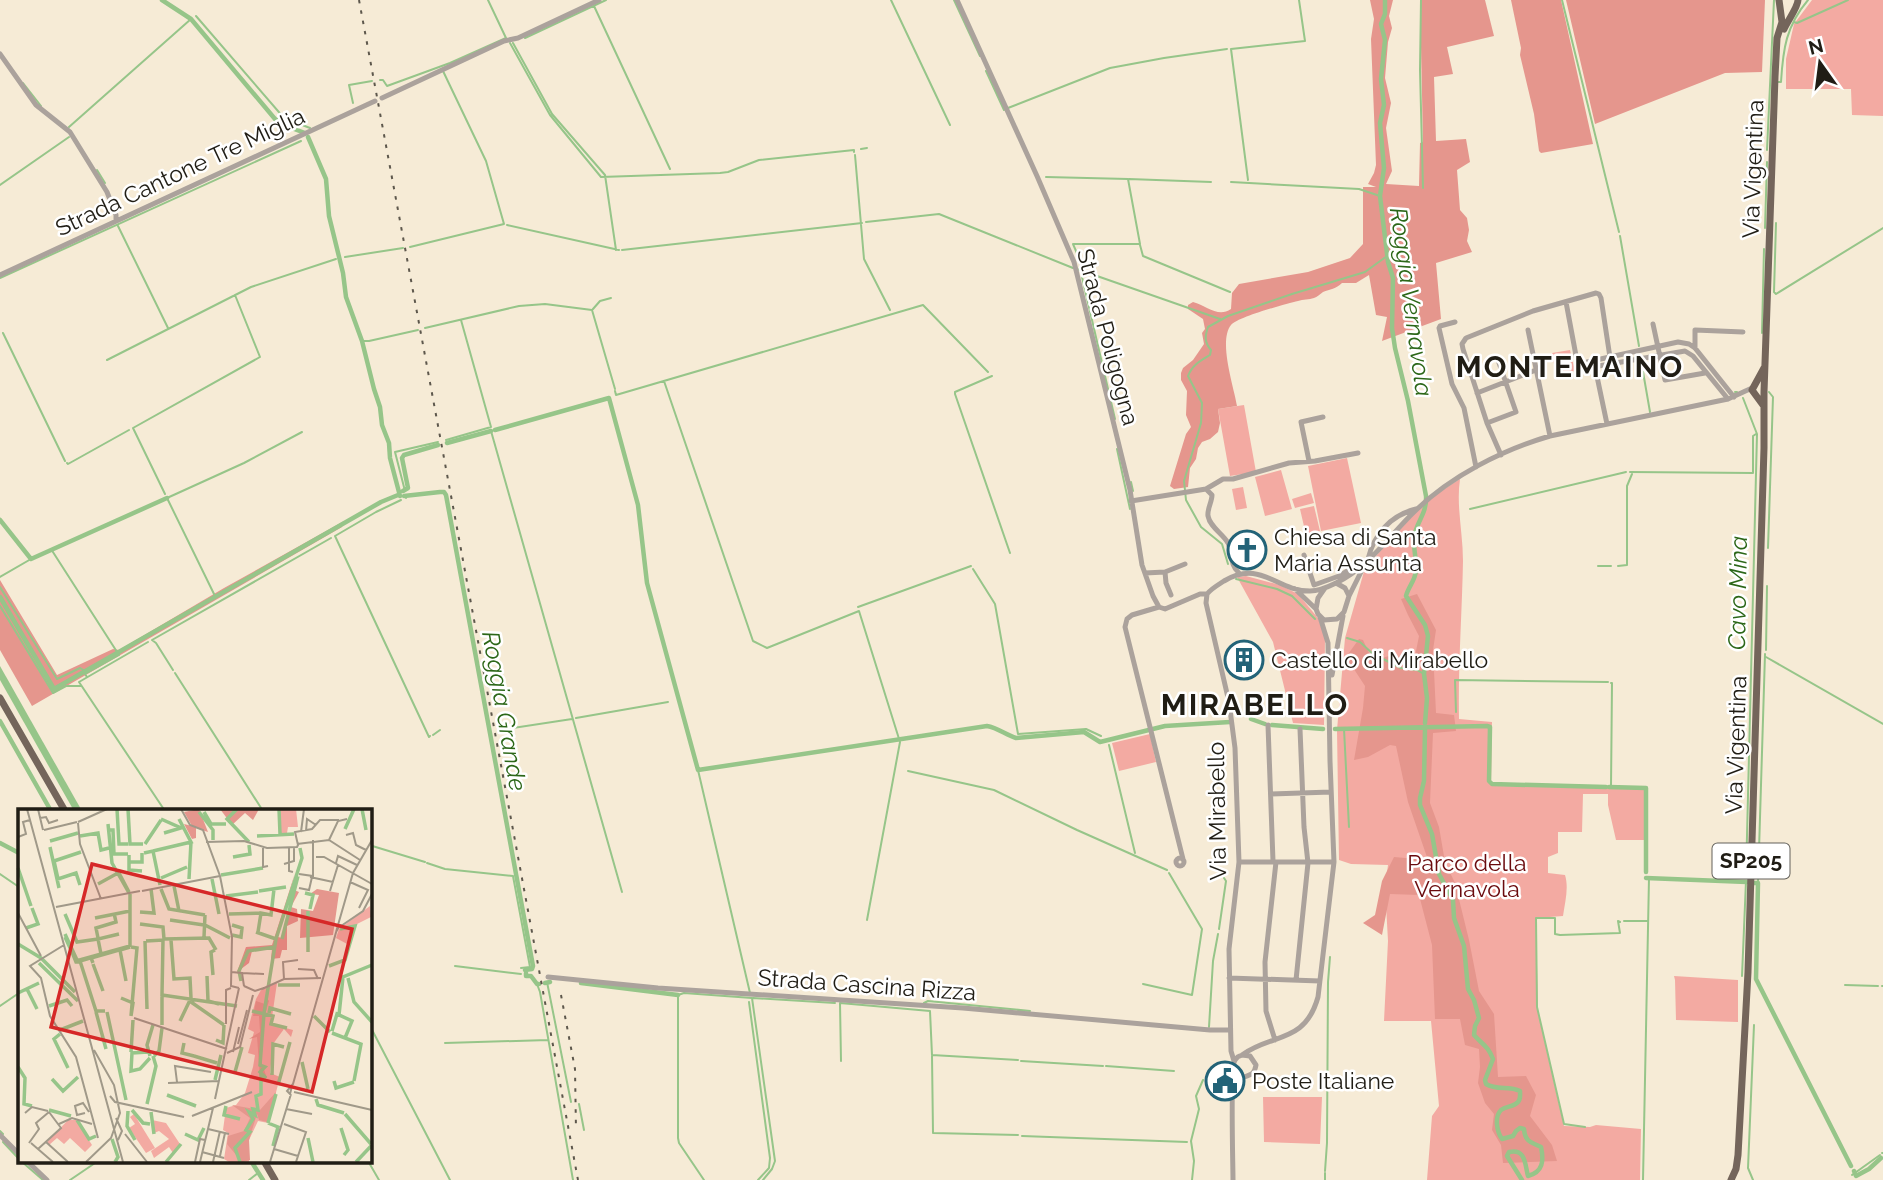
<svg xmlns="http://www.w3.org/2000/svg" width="1883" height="1180" viewBox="0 0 1883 1180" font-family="Raleway,sans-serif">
<rect width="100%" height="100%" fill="#f6ebd6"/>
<!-- green -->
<path fill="#f3aaa2" d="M1812 0H1883V116L1852 115 1851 89H1786V59L1794 24Z
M1570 350 1575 371 1556 375 1552 353Z
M1244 405 1256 472 1230 476 1218 409Z
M1347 458 1361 523 1321 531 1308 466Z
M1281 470 1292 509 1265 516 1255 477Z
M1460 479C1456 506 1463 533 1463 561 1462 613 1458 666 1459 719L1492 722 1491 786 1647 787V840H1616L1608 805V794H1583L1582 832H1558V853L1548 857V873L1565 875C1569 888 1565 902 1563 916L1536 918 1538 1013 1564 1126 1590 1127 1596 1125 1641 1129 1640 1180H1427L1432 1116 1439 1106 1431 1021H1384L1388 941 1385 887 1388 865 1351 864 1339 860 1337 730 1345 638 1365 568 1418 510 1438 493Z
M1243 487 1247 508 1236 510 1232 489Z
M1311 493 1314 503 1295 508 1292 499Z
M1314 506 1320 531 1306 535 1300 509Z
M1246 576 1280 585 1298 594 1318 618 1325 638 1324 725 1293 723 1273 642 1237 577Z
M1150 734 1156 762 1119 771 1112 743Z
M1674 976 1738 980V1022L1676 1020 1675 980Z
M1263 1097H1322L1320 1144 1264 1142Z"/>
<!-- forest -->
<path fill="#e5968d" d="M1370 0H1393L1389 16 1392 28 1388 42 1385 78 1391 103 1386 128 1392 171 1386 184 1419 186 1420 143 1423 142 1420 0H1485L1494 36 1447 47 1453 74 1434 77 1436 141 1466 139 1470 162 1457 170 1460 210 1467 218 1469 230 1467 241 1472 252 1436 263 1441 319 1382 341 1387 317 1376 315 1369 275 1356 283H1342C1336 289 1330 289 1323 292 1320 294 1317 297 1314 298 1309 300 1303 299 1298 301 1285 304 1238 317 1231 325 1218 341 1234 387 1237 406L1218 409 1220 423 1218 432 1210 439 1202 442 1198 448 1196 459 1190 468 1188 487 1174 489 1170 486 1186 434 1191 427 1186 415 1187 391 1181 380V373L1183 368 1193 360 1204 344 1202 333 1205 329 1203 319 1188 309V305L1193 302C1207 306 1218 318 1231 309L1232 293 1239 284 1308 272 1350 258 1363 244V187H1376L1368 184 1374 173 1376 165 1371 39 1374 19Z
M1511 0H1561L1593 144 1541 153 1539 151 1534 114 1520 55 1521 48Z
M1566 0H1765L1762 72 1725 73 1595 124Z
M344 521 342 527 32 706 0 650V580L57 675 113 649 119 650 224 588Z
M1417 594 1436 630 1433 650 1436 713 1454 715 1456 731 1433 733 1430 803 1439 827 1445 862 1455 883 1469 940 1479 991 1494 1014 1498 1077 1526 1076 1536 1095 1530 1116 1552 1145 1557 1161 1503 1163 1501 1145 1492 1130 1494 1114 1485 1103 1478 1083 1480 1067 1479 1049 1465 1045 1460 1019H1435L1432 945 1419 895 1390 894 1382 935 1363 923 1375 915 1382 881 1394 857 1428 860 1408 802 1396 746 1390 745 1368 757 1354 760 1363 708 1365 686 1346 657 1359 639 1363 640 1369 653 1378 659 1393 655 1414 661 1419 636 1408 615 1401 599Z"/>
<!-- water -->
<path fill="#96c589" d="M0 666 82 811H74L0 680Z"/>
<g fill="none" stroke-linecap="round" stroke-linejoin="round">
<!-- stream -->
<path stroke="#96c589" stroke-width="2" d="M891 0 950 125
M954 0 980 56
M1421 0 1420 70 1423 188
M1562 0 1619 232
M594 6 670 169
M196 16 284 118 310 128
M1794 22 1797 23 1848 0
M525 38 606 0
M510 43 550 115 601 177 720 173 728 172 759 160 854 150V152
M513 43 552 114 605 175 616 250
M986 71 1004 110
M380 80H383L387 86 450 63 506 38 488 0
M1778 82H1781C1783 49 1786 26 1808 0
M23 83 41 106
M353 103 349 85 372 81
M1008 108 1110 68 1164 58 1227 49
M69 127 191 19
M861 149 867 148
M1767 150 1774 0
M855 155 864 259 890 310
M97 170 105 183
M1046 177 1128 179 1140 244H1073L1082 265V277L1115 419
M1129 179 1211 182
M1248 180 1231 49 1305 41 1299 0
M1231 182 1359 189 1380 196
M0 185 69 137
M866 222 939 214 1073 268
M1776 223 1774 292 1776 294 1883 228
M507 225 619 250
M118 226 168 328
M1765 228 1767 162
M1620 236 1639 346
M1140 245 1143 256 1230 292
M410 247 504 224 486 161 443 71
M622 250 862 223
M345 257 403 248
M1077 269 1220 319
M0 278 301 141
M593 309 600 301 611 298
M425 328 519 306 545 304 592 310 615 389
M3 333 65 461
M1762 333 1764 249
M362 341H369L418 330
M107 360 251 287 336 259
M1642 366 1650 412
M992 376 955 392V394L1010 553
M664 381 753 641 767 648 859 611 900 742 867 920
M615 391 616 395 923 305 988 372
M1735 392H1737
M1743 398 1757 434 1746 876
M491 431 622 892
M446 440 491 427 461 320
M1117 449 1130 509
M67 463 68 464 129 430
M1630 472 1753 473V436L1756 434
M1131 482 1133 491
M405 491 395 452 438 442
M165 494 133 428 260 357 235 295
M405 495 406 498
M401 500 376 512 335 536 429 737 430 736
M1470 509 1626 472
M1768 548 1773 397 1769 392
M51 549 119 655 85 674 87 677
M1228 564 1222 544 1201 527 1186 500 1184 481 1201 423 1202 403 1188 376C1192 365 1200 361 1210 355L1211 350C1204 342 1205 336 1208 327L1228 316 1292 294 1365 272 1387 256
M1598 566H1611
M1618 566 1627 565V486L1632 474
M973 569 995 604 1018 734 1086 729 1101 736
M0 577 31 559
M1236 579 1277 589 1292 596 1315 619
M0 587 57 679 80 668 85 671
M215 596 167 498 244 463 302 432
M0 606 53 693 66 686H81
M858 607 971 566
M1347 638 1360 642 1373 654 1401 668 1417 670 1424 674
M148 642 79 682 165 811
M1766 650 1767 586
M1766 657 1883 724
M173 670 156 643 152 640 331 538
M175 673 263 811
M1456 712 1455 680 1608 682
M576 718 668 702
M507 729 572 719
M1344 729 1349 827
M433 735 440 730
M1109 745 1135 853
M698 770 750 993
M908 771 994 790 1077 830 1167 870
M1611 787 1612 683H1611
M369 845 425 862
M427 863 445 869 513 876 530 967 521 968
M0 874 19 887
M1758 883 1765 654
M1624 921H1647
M1219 929 1226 881 1224 878
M455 966 521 974
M1742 976 1746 881
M547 982 571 1102
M537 984 540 992 573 1180
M1143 984 1192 995 1202 929 1169 873
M1845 985 1878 986
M1882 986H1883
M753 998 835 1003
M749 1002 770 1158 769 1168 758 1180
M924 1003 928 1001 1030 1011
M0 1006 19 993
M369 1024 450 1180
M1209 1027 1213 961 1218 934
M445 1043 548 1040
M932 1056 933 1133 1018 1135
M841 1061 840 1003 930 1011 932 1055 1018 1060
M1021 1061 1103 1066
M1106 1066 1174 1071
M579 1104 584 1130
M1585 1127 1564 1124 1537 1007 1536 918H1555V934L1560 935 1620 933 1618 921 1620 922
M0 1131 3 1134
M1022 1136 1187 1142
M3 1142 19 1159
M1882 1153H1883
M21 1161 43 1180
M368 1161 379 1180
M1325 1171 1327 1143 1328 982 1330 957
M1852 1175 1880 1155
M70 1180 98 1161
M249 1180 258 1173
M704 1180 679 1143 678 1138V995L684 993 752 998 775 1161 772 1169 763 1180
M1192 1180 1194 1161 1191 1141 1199 1109 1196 1096 1203 1080
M1325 1180V1173
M1643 1180 1649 878
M1753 1180 1748 1168 1754 1025"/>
<!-- canal -->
<path stroke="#96c589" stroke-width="4.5" d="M162 0 191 19 275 119 286 126 305 133
M1385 0V14L1381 24 1385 40 1381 79 1384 105 1380 123 1384 168 1380 196 1388 262 1393 278 1392 328 1395 348 1408 401 1426 496C1427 515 1416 521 1414 538 1413 548 1417 560 1416 571 1415 581 1408 587 1406 596L1425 625 1428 636 1424 674 1427 698 1425 723
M308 137 326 179 329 216 343 273 346 297 362 341 374 389 380 407 382 425 389 443 390 458 400 496
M495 430 609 398 638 505 647 583 698 770 987 726C998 728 1006 735 1016 738L1084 732 1100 742 1165 726 1230 722
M447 443 491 431
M403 491 408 488 402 458 404 455 438 445
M404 496 440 492H444L446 495 533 966 532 969 525 970
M0 520 31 559 167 498
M0 597 54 689 381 502 398 495
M1251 719 1265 724
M0 721 51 811
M1272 725 1323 729
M1335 729 1487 726 1490 727 1489 781 1492 784 1606 787
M1425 729 1424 781 1420 798V805L1432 834 1439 874 1453 900 1454 918 1464 946 1468 989 1474 1000 1479 1018 1475 1026 1474 1035C1483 1045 1488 1046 1493 1059L1485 1080 1486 1084C1497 1091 1509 1085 1520 1091 1520 1095 1521 1099 1518 1102 1514 1107 1506 1106 1501 1110 1494 1117 1497 1132 1502 1139L1513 1136 1516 1131 1520 1128 1524 1129C1525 1142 1531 1142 1541 1147 1544 1161 1543 1172 1528 1176 1525 1165 1526 1148 1509 1152L1507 1156 1522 1180
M1609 787 1646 788V872
M0 843 19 853
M1646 878 1747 882
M1754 883H1758L1756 979 1851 1166
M526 973V976H531L537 984H539
M545 983 550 982
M581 983 678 995
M251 1161 263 1180
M1854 1171 1856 1176 1869 1169 1881 1158"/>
<!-- minor -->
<path stroke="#aba29c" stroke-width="5" d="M957 0 1037 176 1074 262 1130 490 1142 565 1153 596 1159 607 1165 609 1200 594H1207
M0 54 36 105 70 132 107 192 116 215V221
M382 98 504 41 518 38 599 0
M0 275 375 101
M1566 302 1577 361 1587 368 1685 351 1693 356 1728 399
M1455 322 1440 326 1439 328 1452 384 1464 408 1476 467
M1653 324 1665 380 1705 373
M1528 330 1550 436
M1695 348V330L1743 332
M1582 366 1587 362 1678 342 1689 344 1695 348 1734 397
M1595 367 1607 424
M1477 393 1536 370
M1487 423 1516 412 1498 360
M1501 455 1487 423 1463 349 1462 344 1466 338 1533 311 1596 293 1599 294 1601 298 1611 364
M1309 461 1301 422 1323 417
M1206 489 1223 479H1233L1289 463 1315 461 1358 453
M1131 501 1206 489 1212 495C1212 502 1207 509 1208 516 1210 527 1223 534 1228 543 1233 553 1229 564 1239 573
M1304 555 1314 585 1339 576 1361 562
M1368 559C1374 534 1391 515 1416 509
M1165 572 1166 583 1171 595
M1145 573 1165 572 1185 564
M1336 583 1345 588 1349 596
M1295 589 1316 609 1318 614 1324 620 1337 619 1344 612 1349 596 1364 566
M1207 594C1212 588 1218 585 1224 581 1261 559 1276 591 1310 591 1319 591 1328 587 1336 583 1368 568 1390 535 1415 511 1451 476 1502 450 1550 436L1728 399 1752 388
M1207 594 1206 603 1229 702 1235 748 1239 862 1229 949 1231 1051 1234 1061
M1159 607 1132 615 1127 619 1125 627 1183 859
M1316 609 1318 598 1325 588
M1332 675 1343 616
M1268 725 1273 861
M1271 794 1331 792
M1176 862a4 4 0 1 1 8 0a4 4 0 1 1-8 0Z
M1239 862H1334
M548 977 658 988 963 1008 1210 1030H1230
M1229 978 1320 981
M1296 980 1308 863 1304 827 1300 729
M1275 1040 1266 1011 1265 962 1276 862
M1242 1055C1272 1033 1305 1044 1318 997L1334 862 1330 761 1328 643 1320 617
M1232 1090C1235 1086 1237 1080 1242 1078 1250 1074 1254 1076 1256 1065L1250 1056C1244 1055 1239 1054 1235 1060 1230 1067 1233 1163 1233 1180
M0 1135 19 1154
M27 1161 47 1180"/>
<!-- major -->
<path stroke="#74655b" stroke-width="7" d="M1784 29C1788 20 1798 7 1798 0
M1763 405 1752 390 1764 368
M0 698 65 811
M264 1161 275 1180
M1731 1180 1736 1169 1738 1155 1748 972 1764 448V392L1775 77 1777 38 1782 22 1779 0"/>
<!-- rail -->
<path stroke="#5d574c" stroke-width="2" stroke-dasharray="3.5 7" stroke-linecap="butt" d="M359 0 578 1180
M561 995 575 1069 576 1130"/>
</g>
<!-- icons -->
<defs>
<symbol id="church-ring" viewBox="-11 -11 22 22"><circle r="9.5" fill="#fff" stroke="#236378" stroke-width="1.5"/><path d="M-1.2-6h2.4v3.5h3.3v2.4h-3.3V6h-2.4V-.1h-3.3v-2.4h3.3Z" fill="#236378"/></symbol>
<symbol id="building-ring" viewBox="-11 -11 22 22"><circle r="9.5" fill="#fff" stroke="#236378" stroke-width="1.5"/><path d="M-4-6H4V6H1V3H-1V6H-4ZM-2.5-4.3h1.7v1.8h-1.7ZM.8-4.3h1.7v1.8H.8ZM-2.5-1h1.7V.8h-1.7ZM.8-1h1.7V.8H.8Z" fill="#236378"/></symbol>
<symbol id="civic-ring" viewBox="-11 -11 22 22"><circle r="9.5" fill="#fff" stroke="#236378" stroke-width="1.5"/><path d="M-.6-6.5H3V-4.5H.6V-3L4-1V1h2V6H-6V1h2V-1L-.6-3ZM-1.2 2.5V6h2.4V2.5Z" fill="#236378"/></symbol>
</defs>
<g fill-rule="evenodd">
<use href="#church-ring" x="1225" y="528" width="44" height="44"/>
<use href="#building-ring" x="1222" y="638" width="44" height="44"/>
<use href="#civic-ring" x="1203" y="1059" width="44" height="44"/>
</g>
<g text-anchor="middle" stroke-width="5" stroke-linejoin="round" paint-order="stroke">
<!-- shield labels -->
<rect fill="#fff" stroke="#63615b" stroke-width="2" x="1712.5" y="843.5" width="77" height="35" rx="5"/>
<g font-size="21" font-weight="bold" fill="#201d15">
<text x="1751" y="868">SP205</text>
</g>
<!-- street labels -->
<g font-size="23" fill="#201d15" stroke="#fff">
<text transform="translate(1753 169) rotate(-88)" y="8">Via Vigentina</text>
<text transform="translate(180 172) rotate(-25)" y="8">Strada Cantone Tre Miglia</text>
<text transform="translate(1108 337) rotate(75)" y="8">Strada Poligogna</text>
<text transform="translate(1736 745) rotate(-88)" y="8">Via Vigentina</text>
<text transform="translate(1217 811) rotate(-91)" y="8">Via Mirabello</text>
<text transform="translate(867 985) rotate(4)" y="8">Strada Cascina Rizza</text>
</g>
<!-- poi labels -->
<g font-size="23" fill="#201d15" stroke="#fff" text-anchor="start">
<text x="1274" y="545">Chiesa di Santa<tspan x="1274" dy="26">Maria Assunta</tspan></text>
<text x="1271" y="668">Castello di Mirabello</text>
<text x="1252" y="1089">Poste Italiane</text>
</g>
<!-- park labels -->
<g font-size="23" fill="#6a0a0d" stroke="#fff">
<text x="1467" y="871">Parco della<tspan x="1467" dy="26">Vernavola</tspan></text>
</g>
<!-- water labels -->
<g font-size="24" font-style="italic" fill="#2c6718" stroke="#fff">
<text transform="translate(1411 302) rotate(82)" y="8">Roggia Vernavola</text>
<text transform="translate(1738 593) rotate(-89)" y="8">Cavo Mina</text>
<text transform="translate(504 711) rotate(80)" y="8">Roggia Grande</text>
</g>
<!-- district labels -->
<g font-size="30" font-weight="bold" letter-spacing="2" fill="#201d15" stroke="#fff">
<text x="1570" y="377">MONTEMAINO</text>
<text x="1255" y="715">MIRABELLO</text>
</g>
</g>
<!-- overview -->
<g transform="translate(18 809)">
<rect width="354" height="354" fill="#f6ebd6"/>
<path d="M262 0H278L280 18H270L269 24H262ZM352 97 353 108 337 116 331 136 318 129 321 120ZM259 174 253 215 275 221 273 228 266 220 255 235 252 264 262 268 250 314 240 312 231 331V353H211L206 350 210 324 205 321 208 299 218 296 227 284 235 258 237 246 230 244 236 223 230 220 238 190 243 181ZM116 305 137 339 128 344 111 319 117 315 112 308ZM50 311H58L74 336 67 343 52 329 46 335 39 329 31 336 29 333ZM134 311 148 314 162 335 155 344 151 338 136 349 133 342 151 330 141 322 136 324Z" fill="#f3aaa2"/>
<path d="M181 0 190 23 178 19V29L174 30 166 15 174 17 166 3ZM202 0H241L235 11 227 4 214 16ZM277 64 260 128 264 129 276 81 281 83 273 98 279 100 280 112 269 117V141H264L262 149 253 150 254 140 234 142 231 154 219 163 228 138 254 136ZM299 80 321 84 315 126 282 129 283 100 295 102 301 86 292 85ZM247 186 251 192 244 216V255L249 269 242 268 239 228 231 230 242 223 241 207H235L238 192 247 195ZM258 283 249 313 241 311 239 305 231 331 232 351 224 353 209 335 210 327 226 322 232 309 214 296 242 301Z" fill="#e5968d"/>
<path fill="none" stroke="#96c589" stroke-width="3.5" d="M99 0 101 35H110M110 0 112 35H125M219 0 209 10 231 33M261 0 262 25M344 0 348 21M181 3 195 21V31M186 3 193 15H208M143 10 163 19 146 24M90 15 94 54 111 84M327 20 336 0M90 21H95L96 45H110M62 27 80 24 83 41 91 39M239 27 276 25M32 32 60 24M127 35 143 11M32 38 41 79M135 42 173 33 161 10M126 44 135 42 142 76M111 46V61L124 62M215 48 232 45 231 36M36 52 40 70 58 64 62 76M36 52 63 43M112 53H124V44M0 59 13 97M101 64 111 83M203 66 245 59M143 69 169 58M171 70 173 33M194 70 201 105M80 75 100 64M156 77 161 102M143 80 151 100 187 106M241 82 268 78M287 84 295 86 292 100M112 85V138M208 87 240 83M122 103 136 104 133 80M47 105 59 133 80 130M211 105 242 104M77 109 112 102M152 111 186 116M122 115 145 118 146 130M187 116 212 129M214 116 224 119 223 128 214 126M8 119 20 115 14 99M238 123 258 130M240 123 243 104 253 106 256 80M47 125 59 151H63M47 128 58 152 112 137M48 128 58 153H62M186 128 187 106M80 129 78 119 98 113 96 104M146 130 191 129 198 141M264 130 280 67M153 131 156 170 172 169 173 189 162 212M127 132 129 200M128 132 145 131 144 186 219 197M0 135 23 149 57 183M113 138 119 139 113 207M290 143V102M83 145 80 130 101 125M72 149 62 152 78 202H87M21 154 60 192M75 154 73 149 101 141M75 155 85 182M311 157 327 151 337 117 322 120M195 166 193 143 197 141M189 167 190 192 201 195M330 169 336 193 354 213M108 172 102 141 112 138M223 172 221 162 230 142 257 138M260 176H282M9 180 19 200M0 184 21 174M103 189 115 194 113 207M173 193 206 216M31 197 49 191 54 197M234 202 255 207 253 215 269 219M78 203 88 240M89 203 108 291M246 204 258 130 284 49 282 39M251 204 252 199 273 205M321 206 325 168 354 156M296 207 312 223M144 216V186M42 221 65 212M314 222 319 205 334 212 327 229M314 224 343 235 336 272M42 225 36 230 50 259M198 231 205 234 206 216M166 234 164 244 176 247M113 243 115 211M130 243 114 244 113 262 122 260 132 249M132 247 129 236 135 216M136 247 141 242 144 219M176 247 199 254M284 253 290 280M0 258 7 269 6 295 14 297M217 263 224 238M254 266 255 235 266 238M34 270 45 282 60 268M197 271 203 246M316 272 318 279 336 273M260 276 272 233M149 286 178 297M298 290 300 296 326 304M129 295 138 257 135 247M208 297 206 306 222 310M31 301 53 307M114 301 125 314 132 315M110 302 109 317 117 331M133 303 136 325M327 305 353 335M59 311 71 330 78 327M250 314 260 318 255 337M250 314 258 285M323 319 330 341 326 346M167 325 180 331 186 319M290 329 295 353M94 330 100 348 97 353M148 353 163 335M222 353 217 339 232 323 228 321 235 310 231 303 237 306 235 300 240 301 238 287 243 285V267L248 269 242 263 247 258 242 256 246 205M338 353 354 336"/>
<path fill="none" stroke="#a09989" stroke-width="2" d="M9 0 105 353M20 0 25 21M163 0 172 16 185 21 202 67 214 128 213 177 221 179M22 9 28 8 31 14 40 11M60 13 89 0M60 14 62 35 83 90M26 21 59 13M288 22 289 10 298 16M283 23 286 0M328 26 335 24 338 36 348 41M0 28 8 25 5 13 12 11M311 31 320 12 329 10M188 33 226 32 249 39 279 38 281 34M279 35 311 31 342 51M280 36 277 23 294 20 302 11H321M271 38V62L275 63M245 39V58L250 57M298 48H306L354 75M318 54 320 47 339 56M266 55 276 52V38M281 65 295 67V31M292 68 315 73M332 73 350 81 341 99M281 79 291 81 294 68M124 82 202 67M312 82 320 56M38 98 122 82M0 104 23 147M320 116 335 64 354 31M323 117 345 102 354 85M46 136 12 157 23 169 32 207 58 248 80 329M280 160 296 161 300 170M213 163 224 164 226 177M224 164 246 165M266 170 265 153 280 151M226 177 237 182 246 179M244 180 266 170 303 169M116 209 209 240M208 215V181L213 179M220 235 229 201M215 243 221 218M209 244 222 238 235 186M159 273 157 257 193 263M150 274 201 272M274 277 272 285 269 282 275 275 317 127 320 116H322L318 123M276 283 354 301M92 287 97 293 166 308M197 290 221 179M268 300 294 305M7 304 14 298 30 302M67 304 59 306 57 297 65 294 71 303M174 307 234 283M98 309 104 322 100 331M41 315 54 309 74 315M266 315 288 323 278 353M190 320 211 325M107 325 129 353M28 333 50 353M11 334 21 320 18 314 31 303M13 334 35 353M20 340 43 319 31 303M256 340 280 347M184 343 206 349M202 347 207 324M68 353 93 329 102 304 96 276 76 241M177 353 182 330 187 331M182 353 195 299M195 353 202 322M252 353 273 285"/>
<path fill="#d62828" fill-opacity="0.15" stroke="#d62828" stroke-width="3.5" d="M74 55 334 120 294 283 33 218Z"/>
<rect width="354" height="354" fill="none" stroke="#201d15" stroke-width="3.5"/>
</g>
<!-- north arrow -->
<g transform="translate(1820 63) rotate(346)" stroke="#ffffff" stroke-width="5" paint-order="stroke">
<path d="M0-5L12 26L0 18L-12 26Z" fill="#201d15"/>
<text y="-10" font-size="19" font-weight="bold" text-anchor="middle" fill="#201d15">N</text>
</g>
</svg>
